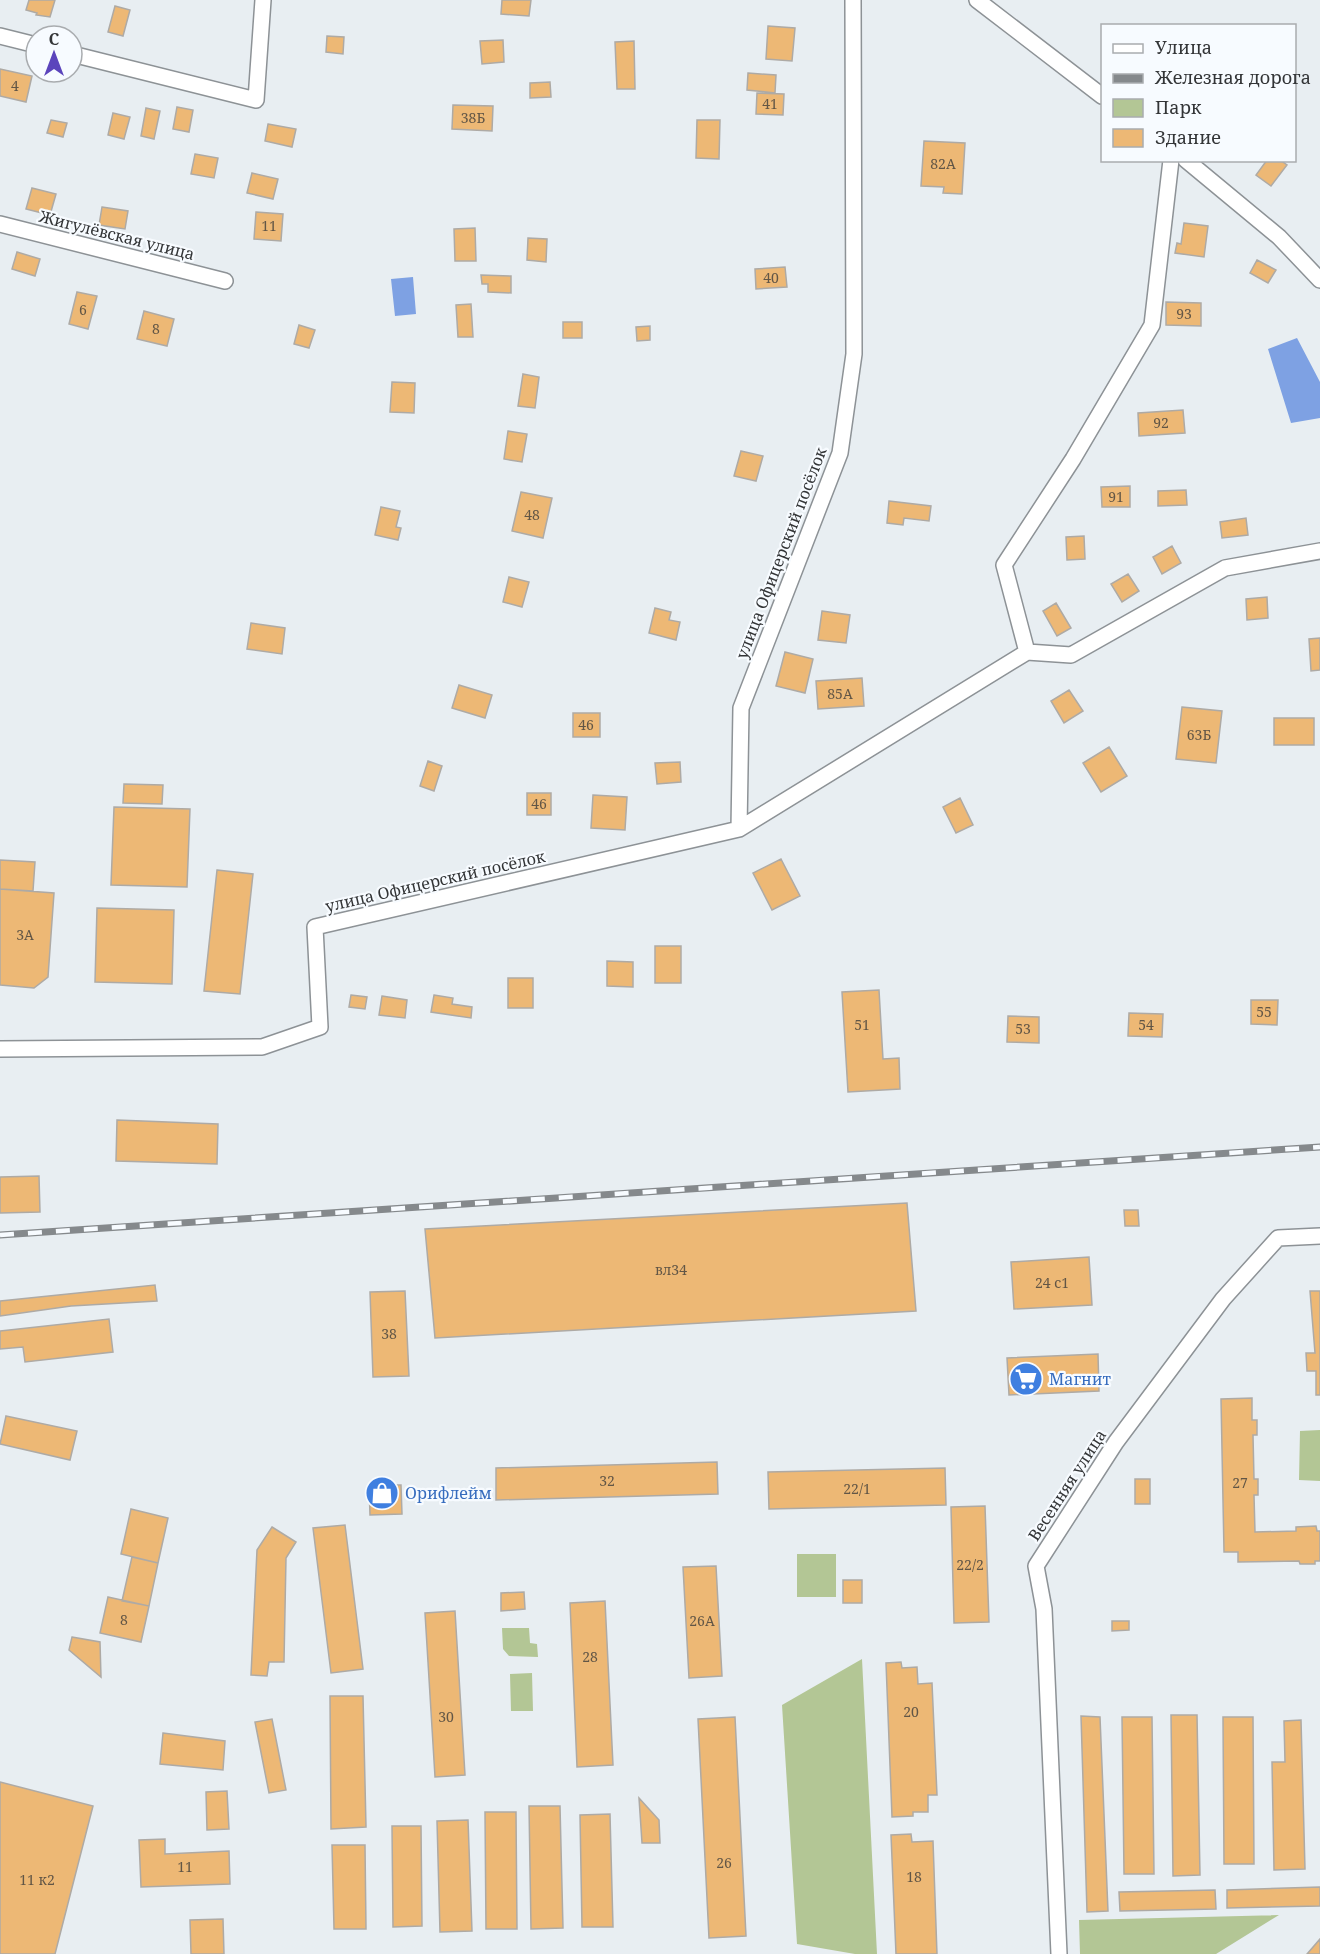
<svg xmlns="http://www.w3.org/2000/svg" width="1320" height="1954" viewBox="0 0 1320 1954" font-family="'Noto Serif',serif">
<rect width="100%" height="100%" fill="#e8eef2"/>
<!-- green -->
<path fill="#b3c695" d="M1320 1430V1481L1299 1480 1300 1431Z
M797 1554H836V1597H797Z
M502 1628H529L530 1643 537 1644 538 1657 509 1656 503 1649Z
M862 1659 877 1954H855L797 1944 782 1705Z
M532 1673 533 1711H511L510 1674Z
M1279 1915 1216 1954H1080L1079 1920Z"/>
<!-- water -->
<path fill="#7ea1e3" d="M413 277 416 314 395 316 391 279Z
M1297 338 1320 382V418L1291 423 1268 349Z"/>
<!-- building -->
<path fill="#edb875" stroke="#aeaaa5" stroke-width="1.5" d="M29 0H55L50 17 36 15 37 13 26 10Z
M502 0H531L529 16 501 14Z
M115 6 130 10 123 36 108 32Z
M768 26 795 28 792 61 766 59Z
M327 36 344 37 343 54 326 52Z
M503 40 504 62 482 64 480 41Z
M634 41 635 89H617L615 42Z
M0 69 32 76 26 102 0 96Z
M748 73 776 75 775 93 747 90Z
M550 82 551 97 530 98V83Z
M757 93 784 94 783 115 756 114Z
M453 105 493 106 492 131 452 129Z
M177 107 193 110 189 132 173 129Z
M146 108 160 111 154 139 141 136Z
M113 113 130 117 124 139 108 135Z
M51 120 67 123 63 137 47 133Z
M697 120H720L719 159 696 158Z
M268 124 296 129 292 147 265 141Z
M924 141 965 143 962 194 943 193 944 187 921 186Z
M195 154 218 158 214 178 191 174Z
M1267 160H1280L1287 165 1271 186 1256 175Z
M252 173 278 179 273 199 247 193Z
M32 188 56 194 50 215 26 209Z
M102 207 128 211 125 229 99 225Z
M256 212 283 214 281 241 254 239Z
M1184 223 1208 226 1204 257 1175 253 1177 243 1181 244Z
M475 228 476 261H455L454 229Z
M528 238 547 239 546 262 527 260Z
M17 252 40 259 35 276 12 269Z
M1257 260 1276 270 1268 283 1250 273Z
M785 267 787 287 756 289 755 269Z
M481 275 511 276V293L488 292V284H482Z
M77 292 97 296 88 329 69 324Z
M1166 302 1201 303V326L1166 325Z
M471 304 473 337H458L456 305Z
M144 311 174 319 167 346 137 339Z
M563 322H582V338H563Z
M299 325 315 330 309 348 294 344Z
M650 326V340L637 341 636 327Z
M523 374 539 377 535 408 518 406Z
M392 382 415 383 414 413 390 412Z
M1183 410 1185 433 1139 436 1138 413Z
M508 431 527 434 522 462 504 459Z
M741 451 763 456 756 481 734 476Z
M1130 486V507H1102L1101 487Z
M1186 490 1187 505 1158 506V491Z
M521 492 552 498 543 538 512 531Z
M889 501 931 506 929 521 904 518 903 525 887 523Z
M381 507 400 511 396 527 401 528 398 540 375 535Z
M1246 518 1248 535 1222 538 1220 522Z
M1084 536 1085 559 1067 560 1066 537Z
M1172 546 1181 563 1162 574 1153 557Z
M1128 574 1139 591 1122 602 1111 584Z
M509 577 529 582 522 607 503 602Z
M1267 597 1268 618 1247 620 1246 599Z
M1056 603 1071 628 1057 636 1043 611Z
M655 608 671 612 669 620 680 622 676 640 649 633Z
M822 611 850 615 846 643 818 640Z
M251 623 285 628 282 654 247 649Z
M1320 638V670L1311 671 1309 639Z
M785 652 813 659 805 693 776 686Z
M862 678 864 706 818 709 816 681Z
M459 685 492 695 485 718 452 708Z
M1069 690 1083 711 1064 723 1051 701Z
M1182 707 1222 711 1216 763 1176 759Z
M573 713H600V737H573Z
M1274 718H1314V745H1274Z
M1109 747 1127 776 1101 792 1083 763Z
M428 761 442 766 434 791 420 786Z
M680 762 681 782 657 784 655 763Z
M124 784 163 785 162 804 123 803Z
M527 793H551V815H527Z
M593 795 627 797 625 830 591 828Z
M960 798 973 825 956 833 943 807Z
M114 807 190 809 187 887 111 885Z
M781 859 800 896 772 910 753 873Z
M0 860 35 862 33 891 0 889Z
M217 870 253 874 240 994 204 991Z
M0 889 54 893 48 977 34 988 0 985Z
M97 908 174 910 172 984 95 982Z
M655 946H681V983H655Z
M607 961 633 962V987L607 986Z
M508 978H533V1008H508Z
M879 990 883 1059 899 1058 900 1089 848 1092 842 992Z
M351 995 367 997 365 1009 349 1007Z
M434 995 453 998 452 1004 472 1007 471 1018 431 1012Z
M382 996 407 1000 405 1018 379 1015Z
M1251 1000H1278L1277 1025 1251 1024Z
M1129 1013 1163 1014 1162 1037 1128 1036Z
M1008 1016 1039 1017V1043L1007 1042Z
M117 1120 218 1124 217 1164 116 1161Z
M39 1176 40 1212 0 1213V1177Z
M907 1203 916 1311 435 1338 425 1229Z
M1124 1210H1138L1139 1226H1125Z
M1089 1257 1092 1305 1014 1309 1011 1262Z
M155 1285 157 1301 71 1306 0 1316V1301Z
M405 1291 409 1376 373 1377 370 1292Z
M1310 1291H1320V1395H1316V1371H1307L1306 1353H1315Z
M109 1319 113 1352 25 1362 23 1347 0 1349V1331Z
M1098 1354 1099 1391 1009 1395 1007 1358Z
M1252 1398V1420H1257V1435H1253L1254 1479H1258V1495H1254L1255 1532 1296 1531V1527L1316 1526 1317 1531H1320V1561H1315V1564H1300L1299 1561 1238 1562V1552H1224L1221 1399Z
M6 1416 77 1431 70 1460 0 1444Z
M717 1462 718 1494 496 1500V1468Z
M945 1468 946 1505 769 1509 768 1472Z
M1135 1479H1150V1504H1135Z
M369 1485H401L402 1514 370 1515Z
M985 1506 989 1622 954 1623 951 1507Z
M131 1509 168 1518 158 1563 121 1554Z
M345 1525 363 1669 331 1673 313 1528Z
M272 1527 296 1542 286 1558 284 1662H269L267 1676 251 1675 257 1550Z
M132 1557 158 1563 149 1606 122 1601Z
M716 1566 722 1676 689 1678 683 1567Z
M843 1580H862V1603H843Z
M524 1592 525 1609 501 1611V1593Z
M108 1597 149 1606 141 1642 100 1633Z
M605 1601 613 1765 577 1767 570 1603Z
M455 1611 465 1775 435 1777 425 1613Z
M1112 1621H1129V1630L1112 1631Z
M72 1637 100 1642 101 1677 69 1650Z
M901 1662 902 1668 917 1667 918 1684 932 1683 937 1795H928V1812H913V1816L892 1817 886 1663Z
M330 1696H363L366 1827 331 1829Z
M1171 1715H1197L1200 1875 1173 1876Z
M1081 1716 1100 1717 1108 1911 1087 1912Z
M735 1717 746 1936 709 1938 698 1719Z
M1122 1717H1152L1154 1874H1124Z
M1223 1717H1253L1254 1864H1224Z
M272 1719 286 1790 269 1793 255 1722Z
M1301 1720 1305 1869 1274 1870 1272 1762H1285L1284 1721Z
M163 1733 225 1741 223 1770 160 1764Z
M0 1782 93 1806 55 1954H0Z
M227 1791 229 1829 207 1830 206 1792Z
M639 1798 659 1820 660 1843H642Z
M529 1806H560L563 1928 531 1929Z
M485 1812H516L517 1929H486Z
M610 1814 613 1927H582L580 1815Z
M468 1820 472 1931 440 1932 437 1821Z
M392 1826H421L422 1926 393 1927Z
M911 1834 912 1842 933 1841 937 1954H896L891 1835Z
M165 1839V1854L229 1851 230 1884 141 1887 139 1840Z
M332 1845H365L366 1929H334Z
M1320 1887V1906L1227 1908V1890Z
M1215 1890 1216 1909 1120 1911 1119 1892Z
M223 1919 224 1954H191L190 1920Z
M1320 1939V1954H1307Z"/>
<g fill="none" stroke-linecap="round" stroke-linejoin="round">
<defs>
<path id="street" d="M977 0 1102 96
M0 36 36 45
M72 54 256 100 263 0
M1186 160 1279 237 1320 280
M0 224 225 281
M1027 652 1004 565 1073 459 1152 325 1171 160
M739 829 741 708 840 453 854 354 853 0
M0 1049 262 1047 320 1027 315 927 739 829 1027 652 1071 655 1225 568 1320 551
M1059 1954 1044 1609 1036 1566 1116 1442 1223 1299 1278 1238 1320 1236"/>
</defs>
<!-- street casing -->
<use href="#street" stroke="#8d9296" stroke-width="18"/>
<!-- street -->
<use href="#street" stroke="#fff" stroke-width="15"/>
<defs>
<path id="rail" d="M0 1235 1320 1147"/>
</defs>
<!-- rail casing -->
<use href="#rail" stroke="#85898c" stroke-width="7"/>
<!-- rail -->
<use href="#rail" stroke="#f7fbff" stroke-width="4.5" stroke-dasharray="14" stroke-linecap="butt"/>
</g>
<!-- icons -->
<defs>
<symbol id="supermarket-disc" viewBox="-11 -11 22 22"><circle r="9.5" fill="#3f7fe0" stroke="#f7fbff"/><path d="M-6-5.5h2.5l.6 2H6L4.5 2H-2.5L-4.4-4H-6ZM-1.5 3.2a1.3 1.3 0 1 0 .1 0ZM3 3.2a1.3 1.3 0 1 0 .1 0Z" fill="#fff"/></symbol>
<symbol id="shop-disc" viewBox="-11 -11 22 22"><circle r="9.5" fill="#3f7fe0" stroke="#f7fbff"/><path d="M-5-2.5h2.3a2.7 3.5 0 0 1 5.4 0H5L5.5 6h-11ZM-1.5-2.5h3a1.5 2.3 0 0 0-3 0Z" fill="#fff"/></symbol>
</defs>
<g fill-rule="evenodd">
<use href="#supermarket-disc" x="1007" y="1360" width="38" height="38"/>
<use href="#shop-disc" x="363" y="1474" width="38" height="38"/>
</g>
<g text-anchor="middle" stroke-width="4.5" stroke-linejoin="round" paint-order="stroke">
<!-- number labels -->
<g font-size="14" fill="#625646">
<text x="15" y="91">4</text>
<text x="770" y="109">41</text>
<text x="473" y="123">38Б</text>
<text x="943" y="169">82А</text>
<text x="269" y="231">11</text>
<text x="771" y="283">40</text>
<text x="83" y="315">6</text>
<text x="1184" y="319">93</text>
<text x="156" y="334">8</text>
<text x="1161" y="428">92</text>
<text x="1116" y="502">91</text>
<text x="532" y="520">48</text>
<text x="840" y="699">85А</text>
<text x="586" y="730">46</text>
<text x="1199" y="740">63Б</text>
<text x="539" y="809">46</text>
<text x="25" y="940">3А</text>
<text x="1264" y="1017">55</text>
<text x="862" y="1030">51</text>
<text x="1146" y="1030">54</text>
<text x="1023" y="1034">53</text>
<text x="671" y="1275">вл34</text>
<text x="1052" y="1288">24 с1</text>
<text x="389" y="1339">38</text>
<text x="607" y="1486">32</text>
<text x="1240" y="1488">27</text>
<text x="857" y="1494">22/1</text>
<text x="970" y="1570">22/2</text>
<text x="124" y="1625">8</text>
<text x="702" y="1626">26А</text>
<text x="590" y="1662">28</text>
<text x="911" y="1717">20</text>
<text x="446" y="1722">30</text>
<text x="724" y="1868">26</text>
<text x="185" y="1872">11</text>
<text x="914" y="1882">18</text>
<text x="37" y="1885">11 к2</text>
</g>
<!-- street labels -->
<g font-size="16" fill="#333537" stroke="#f7fbff">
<text transform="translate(117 235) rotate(14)" y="6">Жигулёвская улица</text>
<text transform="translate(781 553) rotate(-69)" y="6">улица Офицерский посёлок</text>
<text transform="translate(435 881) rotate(-13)" y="6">улица Офицерский посёлок</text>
<text transform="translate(1067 1485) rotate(-57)" y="6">Весенняя улица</text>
</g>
<!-- shop labels -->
<g font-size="16" fill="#366cbe" stroke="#f7fbff" text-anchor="start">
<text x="1049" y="1385">Магнит</text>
<text x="405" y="1499">Орифлейм</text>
</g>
</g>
<!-- legend -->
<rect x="1101" y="24" width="195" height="138" fill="#f7fbff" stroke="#a9acaf" stroke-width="1.5"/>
<rect x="1113" y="44" width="30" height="9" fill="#ffffff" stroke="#a9acaf" stroke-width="1.5"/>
<text x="1155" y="54" font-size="18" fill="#333537">Улица</text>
<rect x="1113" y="74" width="30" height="9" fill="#85898c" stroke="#a9acaf" stroke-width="1.5"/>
<text x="1155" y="84" font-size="18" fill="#333537">Железная дорога</text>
<rect x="1113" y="99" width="30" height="18" fill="#b3c695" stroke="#a9acaf" stroke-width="1.5"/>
<text x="1155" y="114" font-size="18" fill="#333537">Парк</text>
<rect x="1113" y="129" width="30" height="18" fill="#edb875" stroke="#a9acaf" stroke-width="1.5"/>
<text x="1155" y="144" font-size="18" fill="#333537">Здание</text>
<!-- north arrow -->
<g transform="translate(54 54)"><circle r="28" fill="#f7fbff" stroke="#a9acaf" stroke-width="1.5"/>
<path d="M0-4.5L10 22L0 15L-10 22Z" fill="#5b44bc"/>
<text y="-9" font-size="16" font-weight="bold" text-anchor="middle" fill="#333537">С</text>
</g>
</svg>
